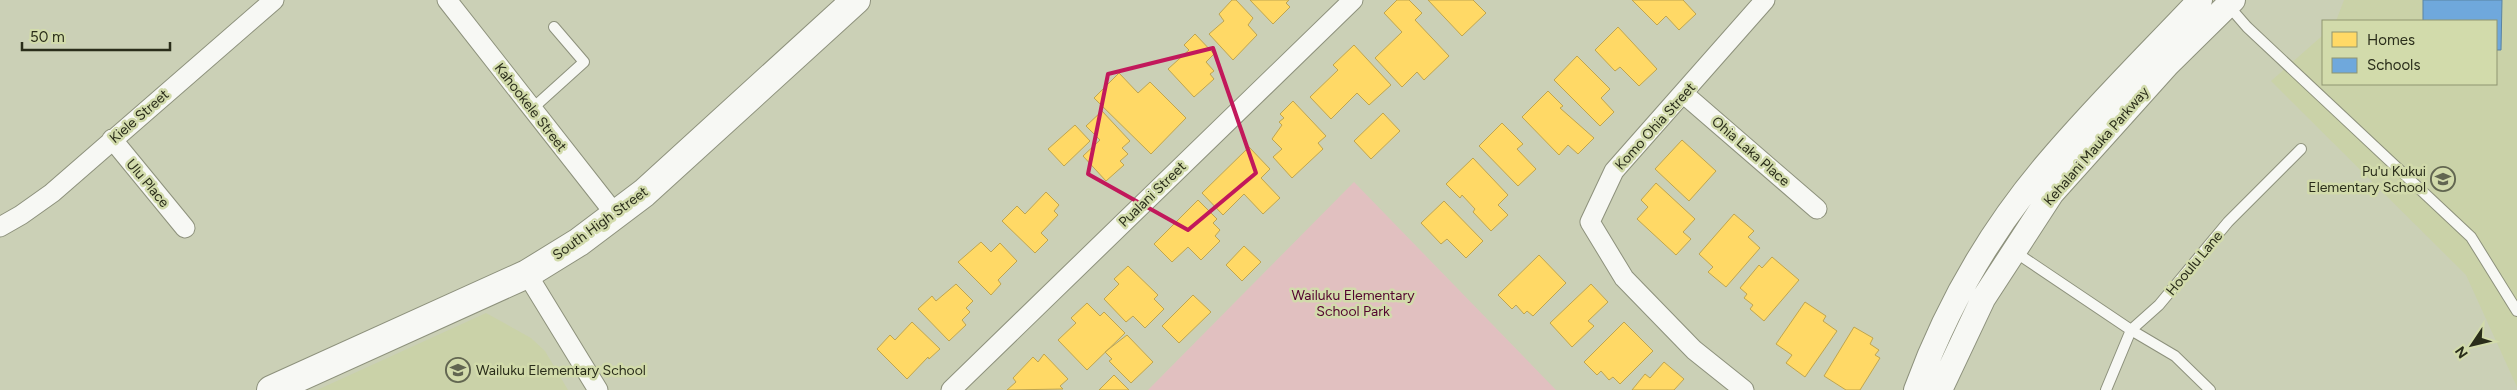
<svg xmlns="http://www.w3.org/2000/svg" width="2517" height="390" viewBox="0 0 2517 390" font-family="Figtree,sans-serif">
<rect width="100%" height="100%" fill="#cbd0b6"/>
<!-- built -->
<path fill="#cad2a8" d="M2344 0H2517V387L2466 275 2271 81 2323 35V84H2496V21H2336Z
M486 313 531 338 545 351 568 390H317Z"/>
<!-- green -->
<path fill="#e1c0c0" d="M1354 182 1556 390H1148Z"/>
<!-- homes -->
<path fill="#ffd966" stroke="#bfa54f" d="M1232 0H1236L1253 18 1248 25 1257 35 1233 60 1209 34 1224 21 1219 14Z
M1250 0H1289L1286 3 1290 7 1273 24Z
M1397 0H1409L1422 13 1415 20 1449 56 1424 80 1417 72 1402 87 1375 58 1402 32 1384 13Z
M1428 0H1473L1486 13 1462 36Z
M1632 0H1683L1696 14 1679 30 1666 16 1657 25Z
M1618 27 1657 69 1639 86 1620 67 1615 71 1595 50Z
M1195 34 1214 54 1206 62 1214 71 1210 74 1214 79 1194 97 1168 69 1189 50 1184 45Z
M1354 45 1391 85 1369 105 1357 93 1331 119 1310 97 1338 70 1333 65Z
M1577 56 1610 89 1601 98 1614 112 1600 126 1554 80Z
M1119 73 1138 93 1150 82 1186 118 1151 154 1094 98Z
M1548 91 1563 106 1560 108 1594 138 1578 154 1568 145 1559 155 1522 117Z
M1293 101 1326 136 1318 143 1323 149 1292 178 1273 157 1282 149 1272 139 1282 125 1279 122 1284 118 1280 114Z
M1102 111 1130 141 1122 148 1128 154 1120 161 1124 165 1106 181 1083 156 1100 140 1086 126Z
M1383 113 1400 131 1371 159 1354 141Z
M1502 123 1523 144 1517 149 1536 169 1518 186 1479 146Z
M1075 125 1090 141 1064 166 1048 149Z
M1682 140 1716 171 1689 201 1655 169Z
M1249 147 1270 169 1261 178 1280 198 1263 214 1244 194 1223 215 1202 193Z
M1473 158 1508 195 1498 205 1508 215 1491 231 1473 212 1475 209 1462 195 1460 198 1446 184Z
M1656 183 1695 219 1683 232 1691 239 1676 255 1637 219 1648 207 1641 200Z
M1046 192 1059 205 1054 211 1058 215 1041 233 1048 240 1035 253 1002 221 1017 206 1025 214Z
M1198 200 1217 219 1213 223 1220 230 1215 236 1220 241 1201 260 1188 247 1172 262 1154 244Z
M1444 201 1483 241 1466 258 1447 239 1441 244 1421 223Z
M1734 214 1754 231 1748 237 1760 248 1726 287 1708 272 1713 267 1699 254Z
M981 242 991 252 1000 243 1017 261 998 280 1001 284 991 295 958 262Z
M1244 246 1261 262 1242 281 1226 265Z
M1539 255 1566 283 1533 316 1527 311 1524 314 1516 305 1512 309 1498 295Z
M1772 257 1799 280 1764 321 1750 309 1753 305 1744 298 1747 294 1740 288 1759 265 1762 268Z
M1128 266 1158 295 1154 299 1164 309 1145 328 1133 316 1126 322 1104 299 1119 284 1114 279Z
M956 284 973 301 966 308 970 312 962 320 966 325 949 341 918 309 932 296 936 301Z
M1591 284 1608 302 1588 321 1594 326 1572 347 1550 323Z
M1193 295 1211 312 1179 343 1162 326Z
M1805 302 1826 316 1823 321 1837 331 1805 377 1786 363 1792 355 1776 344Z
M1087 303 1100 316 1104 312 1125 333 1087 370 1058 340 1076 323 1071 318Z
M912 322 940 349 929 359 928 357 907 379 877 349 890 335 895 340Z
M1624 322 1653 351 1620 384 1613 377 1609 380 1601 371 1597 375 1584 362Z
M1854 327 1873 338 1870 344 1879 350 1875 355 1880 358 1860 390H1846L1824 376Z
M1127 335 1153 362 1131 383 1109 361 1112 359 1105 352Z
M1044 354 1068 379 1060 386 1063 389 1007 390 1016 382 1013 378 1033 357 1038 362Z
M1664 362 1684 379 1674 390H1632L1645 374 1650 378Z
M1114 375 1129 390H1099Z"/>
<!-- schools -->
<path fill="#6fa8dc" stroke="#5a83a2" d="M2423 0H2502L2501 50H2496V21H2423Z"/>
<g fill="none" stroke-linecap="round" stroke-linejoin="round">
<defs>
<path id="service" d="M2227 4 2247 27 2471 237 2517 311
M533 108 584 62 554 27
M2021 256 2131 330 2175 356 2210 390
M2106 390 2131 330 2159 305 2228 222 2301 149"/>
<path id="minor" d="M447 0 615 214
M1684 94 1817 209
M112 139 185 228
M0 227 21 215 52 193 274 0
M527 274 598 390
M951 390 1353 0
M1744 390 1694 350 1624 278 1590 222 1614 171 1765 0"/>
<path id="tertiary" d="M1916 390C1946 308 1991 230 2047 164 2095 107 2149 54 2200 0
M1940 390 1983 299 2052 193 2167 65 2233 0"/>
<path id="primary" d="M271 390 527 274 579 242 644 193 856 0"/>
</defs>
<!-- service casing -->
<use href="#service" stroke="#8d917c" stroke-width="12"/>
<!-- minor casing -->
<use href="#minor" stroke="#8d917c" stroke-width="21"/>
<!-- tertiary casing -->
<use href="#tertiary" stroke="#8d917c" stroke-width="26"/>
<!-- primary casing -->
<use href="#primary" stroke="#8d917c" stroke-width="30"/>
<!-- service -->
<use href="#service" stroke="#f7f8f4" stroke-width="10"/>
<!-- minor -->
<use href="#minor" stroke="#f7f8f4" stroke-width="19"/>
<!-- tertiary -->
<use href="#tertiary" stroke="#f7f8f4" stroke-width="24"/>
<!-- primary -->
<use href="#primary" stroke="#f7f8f4" stroke-width="28"/>
</g>
<!-- marked area -->
<path fill="none" stroke="#c2185b" stroke-width="4" stroke-linejoin="round" d="M1213 48 1256 173 1188 230 1088 174 1108 74Z"/>
<!-- icons -->
<defs>
<symbol id="school-ring" viewBox="-11 -11 22 22"><circle r="9.5" fill="#d2dbab" stroke="#626651" stroke-width="1.5"/><path d="M0-5L7-2L0 1L-7-2ZM-4 1L0 2.5L4 1V4Q0 6-4 4Z" fill="#626651"/></symbol>
</defs>
<g fill-rule="evenodd">
<use href="#school-ring" x="2429" y="165" width="28" height="28"/>
<use href="#school-ring" x="444" y="356" width="28" height="28"/>
</g>
<g text-anchor="middle" stroke-width="5" stroke-linejoin="round" paint-order="stroke">
<!-- street labels -->
<g font-size="14" fill="#2a2d1a" stroke="#d2dbab">
<text transform="translate(531 107) rotate(52)" y="5">Kahookele Street</text>
<text transform="translate(139 116) rotate(-41)" y="5">Kiele Street</text>
<text transform="translate(1655 126) rotate(-48)" y="5">Komo Ohia Street</text>
<text transform="translate(2096 146) rotate(-49)" y="5">Kehalani Mauka Parkway</text>
<text transform="translate(1751 151) rotate(41)" y="5">Ohia Laka Place</text>
<text transform="translate(148 183) rotate(50)" y="5">Ulu Place</text>
<text transform="translate(1152 194) rotate(-44)" y="5">Pualani Street</text>
<text transform="translate(600 223) rotate(-36)" y="5">South High Street</text>
<text transform="translate(2194 263) rotate(-50)" y="5">Hooulu Lane</text>
</g>
<!-- poi labels -->
<g font-size="14" fill="#2a2d1a" stroke="#d2dbab" text-anchor="end">
<text x="2426" y="176">Pu'u Kukui<tspan x="2426" dy="16">Elementary School</tspan></text>
<text x="476" y="375" text-anchor="start">Wailuku Elementary School</text>
</g>
<!-- park labels -->
<g font-size="14" fill="#53042e" stroke="#d2dbab">
<text x="1353" y="300">Wailuku Elementary<tspan x="1353" dy="16">School Park</tspan></text>
</g>
</g>
<!-- legend -->
<rect x="2322" y="20" width="175" height="65" fill="#d2dbab" stroke="#8f9571"/>
<rect x="2332" y="32" width="25" height="15" fill="#ffd966" stroke="#8f9571"/>
<text x="2367" y="45" font-size="15" fill="#2a2d1a">Homes</text>
<rect x="2332" y="58" width="25" height="15" fill="#6fa8dc" stroke="#8f9571"/>
<text x="2367" y="70" font-size="15" fill="#2a2d1a">Schools</text>
<!-- north arrow -->
<g transform="translate(2472 345) rotate(235)" stroke="#d2dbab" stroke-width="4" paint-order="stroke">
<path d="M0-4L9 19L0 12L-9 19Z" fill="#2a2d1a"/>
<text y="-8" font-size="14" font-weight="bold" text-anchor="middle" fill="#2a2d1a">N</text>
</g>
<!-- scale -->
<path d="M22 42v8h148v-8" fill="none" stroke="#2a2d1a" stroke-width="2.5"/>
<text x="30" y="42" font-size="15" fill="#2a2d1a" stroke="#d2dbab" stroke-width="4" paint-order="stroke">50 m</text>
</svg>
